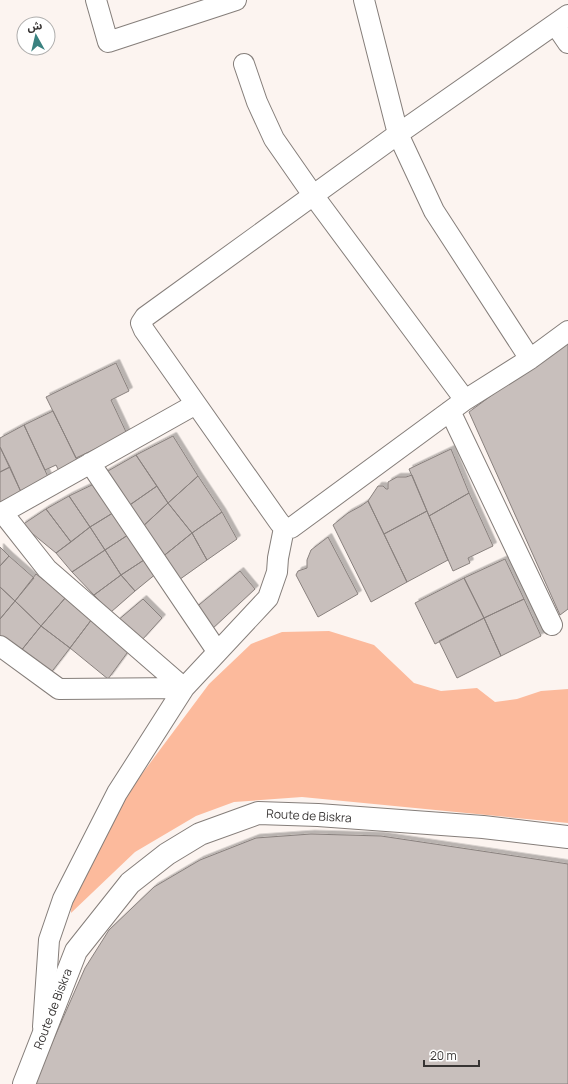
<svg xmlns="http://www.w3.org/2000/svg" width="568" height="1084" viewBox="0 0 568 1084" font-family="Manrope,'Noto Sans Arabic',sans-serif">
<defs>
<filter id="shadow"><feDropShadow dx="3.5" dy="-3.5" stdDeviation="0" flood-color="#0004"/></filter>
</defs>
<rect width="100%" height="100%" fill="#fcf4f0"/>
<!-- green -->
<path fill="#fcba9c" d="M329 631 374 645 414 683 441 691 477 688 495 702 517 699 541 691 568 689V823L302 797 234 802 196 816 135 852 71 913 72 895 115 810 209 684 251 644 282 632Z"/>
<!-- building -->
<path fill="#c8bfbc" stroke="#89817e" filter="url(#shadow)" d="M568 339V609L560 615 469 412Z
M116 363 129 391 111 400 127 434 76 458 46 397Z
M53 411 78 462 59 471 56 465 45 470 24 425Z
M24 425 49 479 21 492 0 447V438Z
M173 436 198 476 168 503 136 455Z
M0 447 10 467 0 472Z
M451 449 469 493 429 516 409 469Z
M136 455 157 486 124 509 101 475Z
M10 467 21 492 0 502V472Z
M412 475 427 511 384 534 368 501 378 486H383L386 489H388V482L397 477H406Z
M198 476 222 512 192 533 168 503Z
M96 483 116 511 90 527 69 496Z
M157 486 168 503 140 529 124 509Z
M469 493 493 546 468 558 470 563 453 571 429 516Z
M69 496 90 527 71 542 46 509Z
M368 501 407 582 371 602 333 525 348 513 361 506Z
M168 503 192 533 161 558 140 529Z
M46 509 71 542 56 553 22 525Z
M116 511 131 533 105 550 90 527Z
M427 511 448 560 407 582 384 534Z
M222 512 237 539 207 560 192 533Z
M90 527 105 550 72 572 56 553Z
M131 533 147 558 121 575 105 550Z
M192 533 207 560 176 582 161 558Z
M328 537 358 594 318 617 296 575 298 571 307 568V560L311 550Z
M0 547 9 556 0 566Z
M105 550 121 575 94 595 72 572Z
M9 556 34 578 15 601 0 587V566Z
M147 558 157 573 135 591 121 575Z
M505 559 524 599 484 618 464 578Z
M240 571 255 589 211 630 194 609Z
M36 574 66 597 41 626 15 601Z
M121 575 135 591 111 612 94 595Z
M464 578 484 618 435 644 415 603Z
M0 587 15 601 0 619Z
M66 597 92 619 70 648 41 626Z
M143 599 162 618 142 640 117 621Z
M524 599 541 636 501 656 484 618Z
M15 601 41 626 20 652 0 636V619Z
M484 618 501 656 457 678 439 641Z
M92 619 130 649 108 679 70 648Z
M41 626 70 648 50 674 20 652Z
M311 834 381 836 568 864V1084H34L85 968 109 930 154 887 200 860 256 838Z"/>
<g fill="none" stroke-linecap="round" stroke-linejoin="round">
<defs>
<path id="street" d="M96 0 108 42 236 0
M364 0 398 134 434 211 530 359
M568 15 398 134 145 317 141 323 144 330 279 522 284 528H291L465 400 530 359 568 331
M555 24 568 43
M244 64 257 102 274 139 313 195 465 400
M450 411 552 625
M90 463 217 651
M2 512 47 569 184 688
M0 514 196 404
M0 646 59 689 184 688
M43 1027 49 940 63 899 117 793 184 688 268 598 277 572 278 558 284 528"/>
<path id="primary" d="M24 1084 76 951 130 883 167 854 200 834 258 813 318 815 483 827 568 837"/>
</defs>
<!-- street casing -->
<use href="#street" stroke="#857e7a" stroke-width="22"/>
<!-- primary casing -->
<use href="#primary" stroke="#857e7a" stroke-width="24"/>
<!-- street -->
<use href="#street" stroke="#fff" stroke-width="20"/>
<!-- primary -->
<use href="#primary" stroke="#fff" stroke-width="22"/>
</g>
<g text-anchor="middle" stroke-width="3" stroke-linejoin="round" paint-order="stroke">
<!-- street labels -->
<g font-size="12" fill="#373433" stroke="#fff">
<text transform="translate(309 816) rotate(3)" y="4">Route de Biskra</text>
<text transform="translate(53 1009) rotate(-69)" y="4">Route de Biskra</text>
</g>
</g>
<!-- north arrow -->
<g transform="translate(36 36) rotate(352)"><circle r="19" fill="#ffffff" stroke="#afaead"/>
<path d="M0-3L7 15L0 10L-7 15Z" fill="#3a8280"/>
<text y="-6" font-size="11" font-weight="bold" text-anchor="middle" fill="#373433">ش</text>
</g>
<!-- scale -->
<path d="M424 1060v6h55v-6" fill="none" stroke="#373433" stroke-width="2"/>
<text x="430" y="1060" font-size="12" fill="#373433" stroke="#ffffff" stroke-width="3" paint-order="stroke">20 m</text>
</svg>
